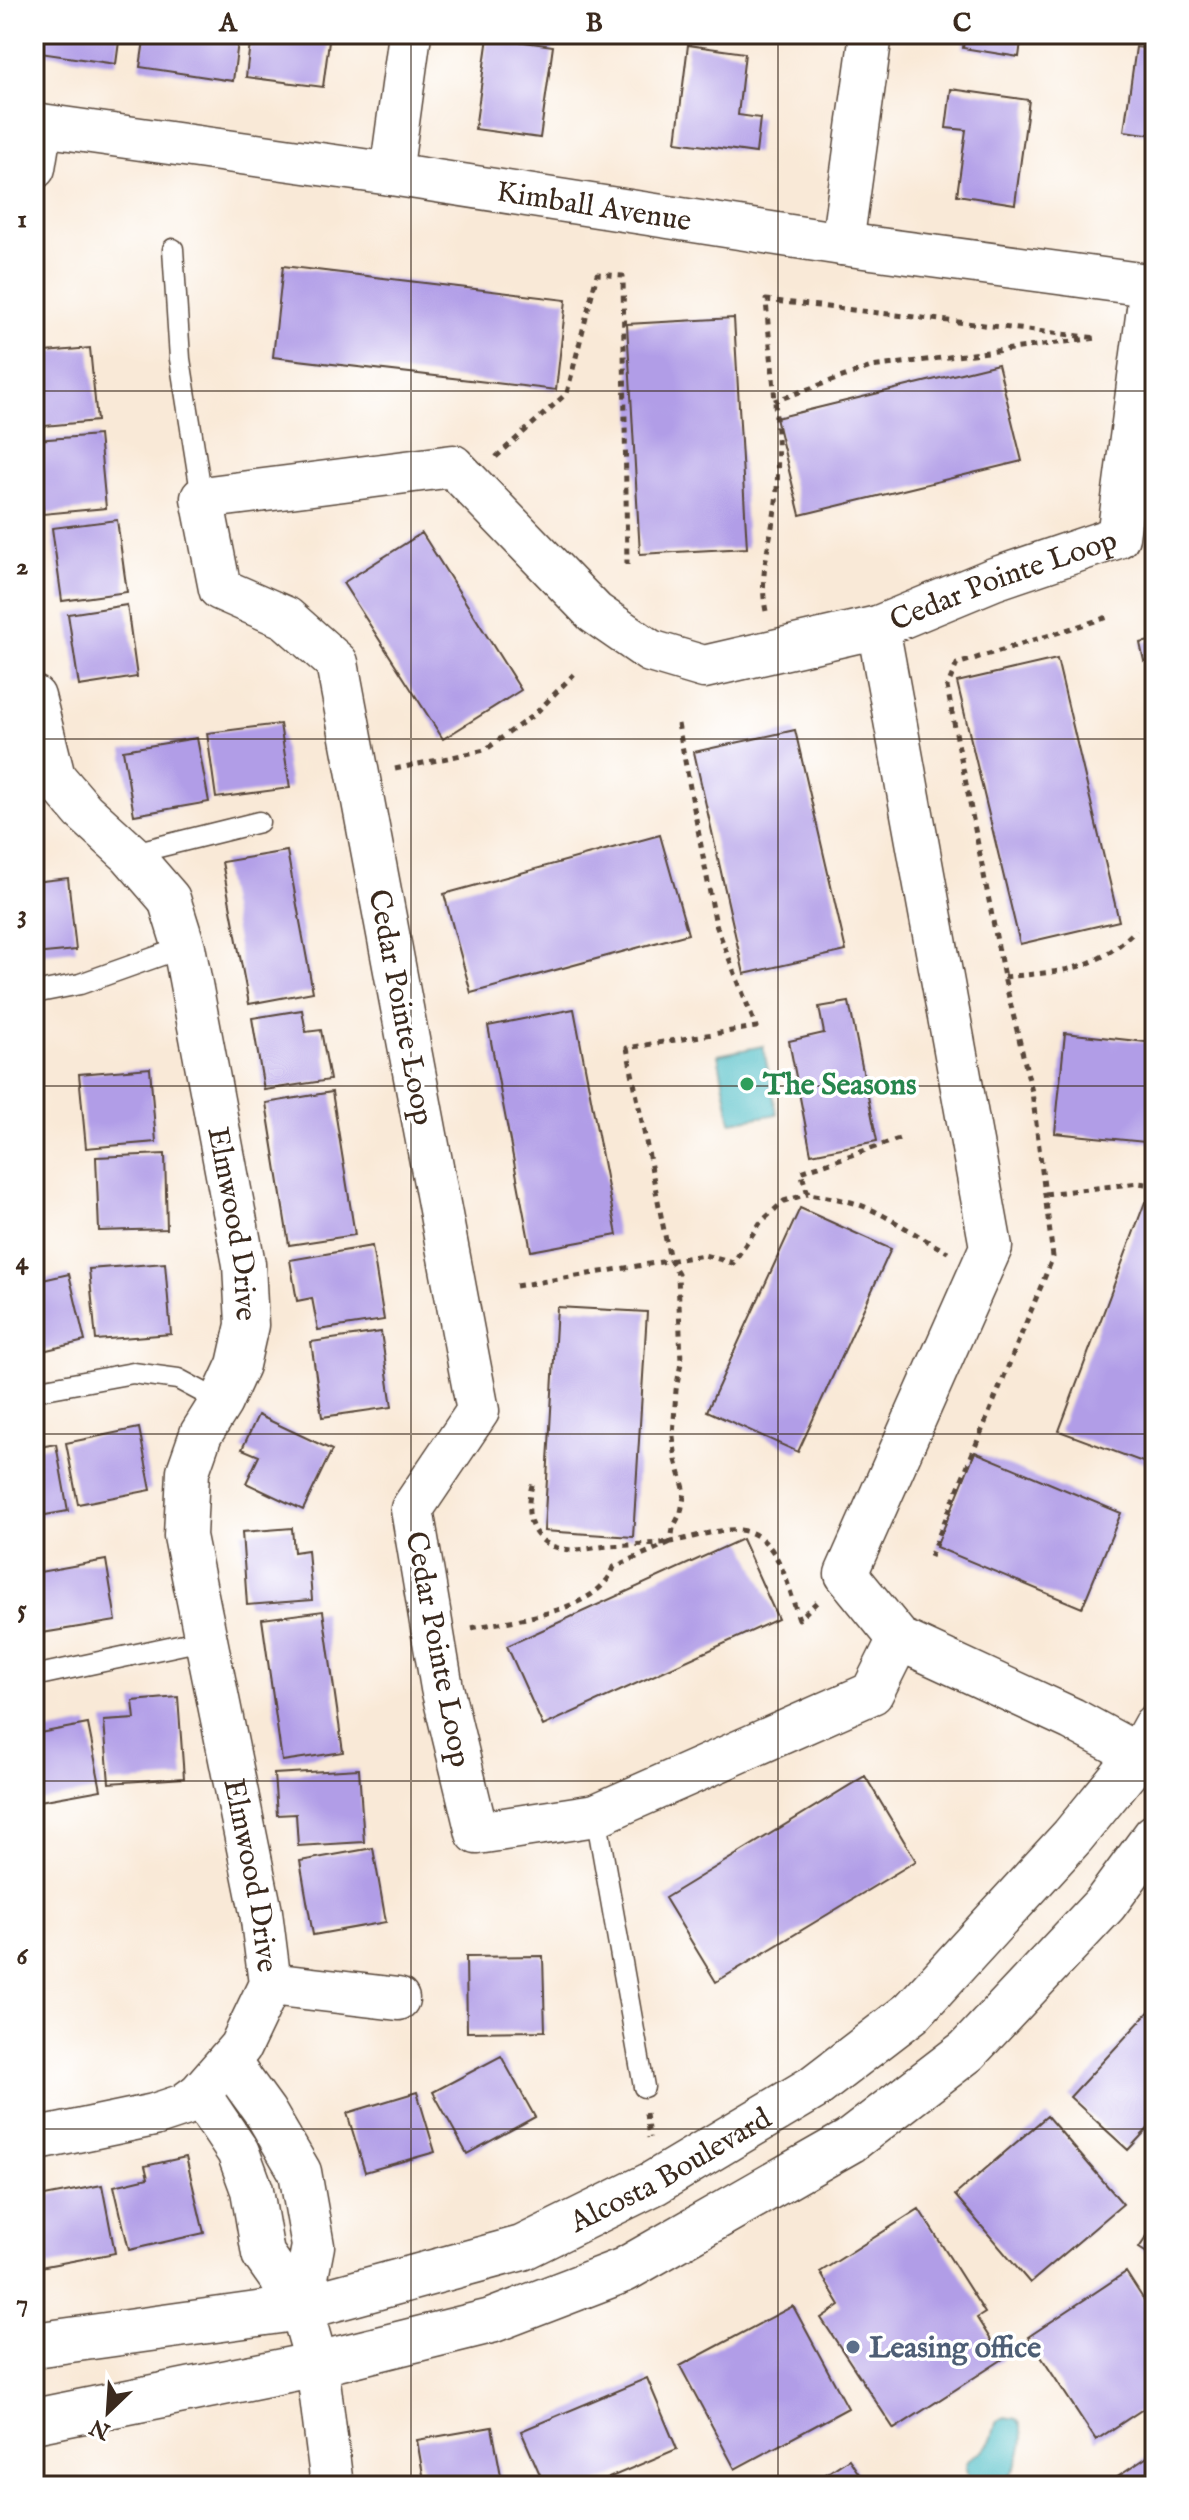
<svg xmlns="http://www.w3.org/2000/svg" width="1189" height="2520" viewBox="0 0 1189 2520" font-family="'IM FELL English',serif">
<rect width="100%" height="100%" fill="#fff"/>
<filter id="ink" filterUnits="userSpaceOnUse"><feTurbulence type="fractalNoise" baseFrequency=".0125" numOctaves="2"/><feDisplacementMap in="SourceGraphic" scale="16" xChannelSelector="R" yChannelSelector="G"/><feConvolveMatrix kernelMatrix="1 2 1 2 8 2 1 2 1" color-interpolation-filters="sRGB"/></filter>
<filter id="wash" filterUnits="userSpaceOnUse"><feTurbulence type="fractalNoise" baseFrequency=".006" numOctaves="4" result="noise"/><feDisplacementMap in="SourceGraphic" scale="32" xChannelSelector="R" yChannelSelector="G"/><feGaussianBlur stdDeviation="1.8" result="paint"/><feColorMatrix in="noise" values="0 0 0 0 0 0 0 0 0 0 0 0 0 0 0 0 0 1.4 0 .05"/><feComposite in="paint" operator="in"/></filter>
<g filter="url(#wash)">
<rect width="100%" height="100%" fill="#f9e9d7"/>
<!-- water -->
<path fill="#50bec6" stroke="#467472" stroke-width="2" d="M763 1046 777 1114 731 1122 718 1055Z
M1005 2417 1017 2419C1031 2438 1017 2471 1001 2486H973C953 2453 981 2460 991 2440 994 2434 994 2427 997 2421Z"/>
<g id="blocks">
<!-- building -->
<path fill="#b19de7" d="M42 34H120L116 64 40 53Z
M145 34H239L233 81 140 67Z
M251 34H330L323 87 246 77Z
M965 34H1022L1019 57 963 48Z
M1153 34H1155V135L1124 131 1136 47 1151 49Z
M488 37 553 46 540 138 475 129Z
M688 45 745 53 738 115 760 118 756 153 676 142Z
M951 89 1029 100 1015 204 957 195 966 130 946 128Z
M283 266 566 300 556 390 273 357Z
M734 318 747 548 640 554 627 324Z
M90 348 97 421 34 427V353Z
M998 364 1022 461 800 515 776 418Z
M99 435 106 508 43 514 36 440Z
M117 520 127 592 62 601 52 528Z
M422 533 521 690 443 739 343 583Z
M127 605 137 677 79 686 68 614Z
M1155 640V679H1153L1150 660 1144 661 1140 643Z
M1057 659 1119 921 1020 944 957 682Z
M280 724 290 788 216 798 207 733Z
M795 730 846 951 744 974 694 752Z
M197 738 209 802 134 815 123 750Z
M660 835 688 934 471 993 444 894Z
M287 851 313 992 249 1004 222 862Z
M68 878 76 950 34 954V882Z
M849 1002 877 1141 811 1154 789 1041 824 1033 819 1007Z
M574 1009 617 1235 531 1251 488 1026Z
M302 1010 306 1032 321 1030 330 1080 264 1090 252 1018Z
M1065 1033 1155 1043V1143L1055 1133Z
M150 1068 156 1142 86 1148 79 1074Z
M332 1092 355 1235 289 1245 266 1103Z
M165 1154 167 1229 99 1231 96 1157Z
M1145 1202 1155 1206V1446L1148 1464 1059 1431Z
M800 1208 891 1249 798 1452 707 1411Z
M372 1246 384 1320 318 1330 312 1298 297 1301 290 1260Z
M165 1263 171 1334 96 1340 89 1269Z
M69 1274 85 1341 34 1353V1282Z
M557 1307 647 1312 633 1537 544 1531Z
M381 1332 392 1407 322 1417 311 1342Z
M258 1415 332 1450 303 1510 246 1483 259 1456 242 1449Z
M139 1428 151 1490 78 1504 66 1443Z
M56 1444 68 1511 34 1517V1448Z
M975 1452 1121 1513 1082 1608 936 1547Z
M292 1528 294 1552 308 1550 312 1600 247 1605 242 1532Z
M742 1539 778 1619 543 1726 507 1646Z
M106 1560 116 1621 42 1633 34 1573Z
M323 1611 343 1752 282 1761 262 1619Z
M178 1697 184 1778 109 1783 104 1721 135 1719 133 1701Z
M88 1724 101 1790 34 1802V1734Z
M359 1769 364 1842 298 1846 296 1814 277 1815 274 1774Z
M865 1776 916 1861 716 1982 665 1898Z
M373 1848 386 1922 313 1935 300 1861Z
M543 1956 545 2031 467 2032 466 1957Z
M1155 2005V2121L1128 2150 1070 2097Z
M36 2028 44 2081 34 2083V2029Z
M501 2056 535 2117 467 2154 433 2092Z
M417 2092 435 2152 365 2172 347 2113Z
M1047 2116 1123 2204 1030 2283 955 2195Z
M186 2157 204 2233 129 2250 114 2186 148 2178 145 2166Z
M102 2185 115 2253 40 2267 34 2234V2198Z
M919 2209 985 2313 977 2318 1003 2359 894 2429 821 2318 840 2305 820 2272Z
M1155 2224V2258L1139 2248Z
M1126 2272 1155 2317V2401L1096 2440 1028 2337Z
M793 2306 848 2408 735 2469 680 2366Z
M647 2378 677 2449 590 2486H545L521 2431Z
M492 2427 503 2486H425L417 2440Z
M1155 2452V2486H1104Z
M849 2459 867 2486H808Z"/>
</g>
</g>
<g filter="url(#ink)">
<use href="#blocks" fill-opacity="0" stroke="#58473a" stroke-width="2"/>
<g fill="none" stroke-linecap="round" stroke-linejoin="round">
<defs>
<path id="service" d="M173 249 180 359 202 498
M130 854 259 822
M34 993 80 984 184 947
M34 1391 133 1373 178 1379 221 1402
M34 1676 207 1639
M596 1815 644 2087"/>
<g id="minor">
<path id="s1" d="M34 124 391 174 842 244 1155 286"/>
<path d="M34 168 41 125"/>
<path d="M391 174 410 34"/>
<path d="M842 244 871 34"/>
<path id="s2" d="M878 627 994 579 1118 537 1151 286"/>
<path id="s3" d="M34 697 54 777 83 811 130 854 169 899 184 947 244 1264 247 1325 238 1365 221 1402 201 1434 188 1471 185 1536 261 1912 270 1984 240 2047 199 2094 184 2105 154 2115 34 2140"/>
<path d="M899 1639 872 1693 596 1815 477 1833 442 1688 412 1509 478 1411 337 663 286 618 220 589 202 498 453 466 595 613 650 651 704 667 878 627 991 1247 846 1574 899 1639 1072 1719 1155 1764"/>
<path d="M270 1984 398 1999"/>
<path d="M228 2061 265 2112 300 2172 313 2246 301 2308"/>
<path d="M199 2094 238 2152 252 2190 263 2254 301 2308 317 2364 332 2486"/>
</g>
<g id="secondary">
<path id="s4" d="M34 2345 301 2308 522 2248 654 2183 813 2088 912 2012 1073 1836 1139 1755 1155 1726"/>
<path d="M34 2421 317 2364 491 2321 624 2270 850 2141 967 2051 1105 1904 1155 1836"/>
</g>
</defs>
<!-- service casing -->
<use href="#service" stroke="#58473a" stroke-width="23"/>
<!-- minor casing -->
<use href="#minor" stroke="#58473a" stroke-width="45"/>
<!-- secondary casing -->
<use href="#secondary" stroke="#58473a" stroke-width="47"/>
<!-- path -->
<path stroke="#58473a" stroke-width="5" stroke-dasharray="6 6" stroke-linecap="butt" d="M496 457 567 393 597 274 623 276 627 565
M766 611C757 570 775 531 777 490 780 428 771 363 766 300L1097 338 871 367 774 401
M678 724 716 925 756 1027 627 1048 670 1260 678 1273 681 1363 676 1390 673 1436 676 1460 685 1492 681 1512 673 1528 671 1542C693 1538 718 1528 740 1530 779 1534 788 1588 799 1619L818 1601
M395 769 485 750 536 713 574 674
M1004 977C1061 971 1093 973 1136 930
M899 1139 801 1172 808 1194C829 1197 850 1200 870 1209 897 1221 921 1239 948 1252
M1045 1194 1139 1183 1155 1185
M516 1286 704 1255 733 1263 760 1223 784 1201 808 1194
M930 1557 1053 1257 1032 1092 1004 977 947 687 957 664 1108 617
M472 1628C514 1619 598 1613 614 1567L671 1542C651 1544 630 1545 609 1546 597 1547 585 1550 572 1550 529 1548 522 1514 534 1479
M646 2113 649 2138"/>
<!-- service -->
<use href="#service" stroke="#fff" stroke-width="20"/>
<!-- minor -->
<use href="#minor" stroke="#fff" stroke-width="42"/>
<!-- secondary -->
<use href="#secondary" stroke="#fff" stroke-width="44"/>
</g>
</g>
<!-- grid -->
<path fill="none" stroke="#3b2a1e" stroke-width="2" stroke-opacity="0.55" d="M411 34V2486M778 34V2486M34 391H1155M34 739H1155M34 1086H1155M34 1434H1155M34 1781H1155M34 2129H1155"/>
<!-- markers -->
<circle fill="#2e9e5b" stroke="#fff" stroke-width="3" cx="747" cy="1084" r="8"/>
<circle fill="#5c6f8a" stroke="#fff" stroke-width="3" cx="853" cy="2347" r="8"/>
<g text-anchor="middle" stroke-width="7" stroke-linejoin="round" paint-order="stroke">
<!-- street labels -->
<g font-size="30" fill="#3b2a1e" stroke="#fff">
<text dy="10" stroke="none"><textPath href="#s1" startOffset="566">Kimball Avenue</textPath></text>
<text dy="10" stroke="none"><textPath href="#s2" startOffset="134">Cedar Pointe Loop</textPath></text>
<text transform="translate(402 1007) rotate(79)" y="10">Cedar Pointe Loop</text>
<text dy="10" stroke="none"><textPath href="#s3" startOffset="582">Elmwood Drive</textPath></text>
<text transform="translate(439 1649) rotate(79)" y="10">Cedar Pointe Loop</text>
<text dy="10" stroke="none"><textPath href="#s3" startOffset="1254">Elmwood Drive</textPath></text>
<text dy="10" stroke="none"><textPath href="#s4" startOffset="666">Alcosta Boulevard</textPath></text>
</g>
<!-- leisure labels -->
<g font-size="30" font-weight="bold" fill="#27864d" stroke="#fff" text-anchor="start">
<text x="763" y="1094">The Seasons</text>
</g>
<!-- service labels -->
<g font-size="30" font-weight="bold" fill="#4e5e75" stroke="#fff" text-anchor="start">
<text x="869" y="2357">Leasing office</text>
</g>
</g>
<!-- margin -->
<rect width="1189" height="2520" fill="none" stroke="#fff" stroke-width="88"/>
<!-- north arrow -->
<g transform="translate(108 2412) rotate(205)" stroke="#ffffff" stroke-width="6" paint-order="stroke">
<path d="M0-6L14 30L0 20L-14 30Z" fill="#3b2a1e"/>
<text y="-12" font-size="22" font-weight="bold" text-anchor="middle" fill="#3b2a1e">N</text>
</g>
<rect x="44" y="44" width="1101" height="2432" fill="none" stroke="#3b2a1e" stroke-width="3"/>
<g font-size="26" text-anchor="middle" font-weight="bold" fill="#3b2a1e">
<text x="228" y="31">A</text>
<text x="594" y="31">B</text>
<text x="962" y="31">C</text>
<text x="22" y="227">1</text>
<text x="22" y="574">2</text>
<text x="22" y="922">3</text>
<text x="22" y="1269">4</text>
<text x="22" y="1617">5</text>
<text x="22" y="1964">6</text>
<text x="22" y="2311">7</text>
</g>
</svg>
